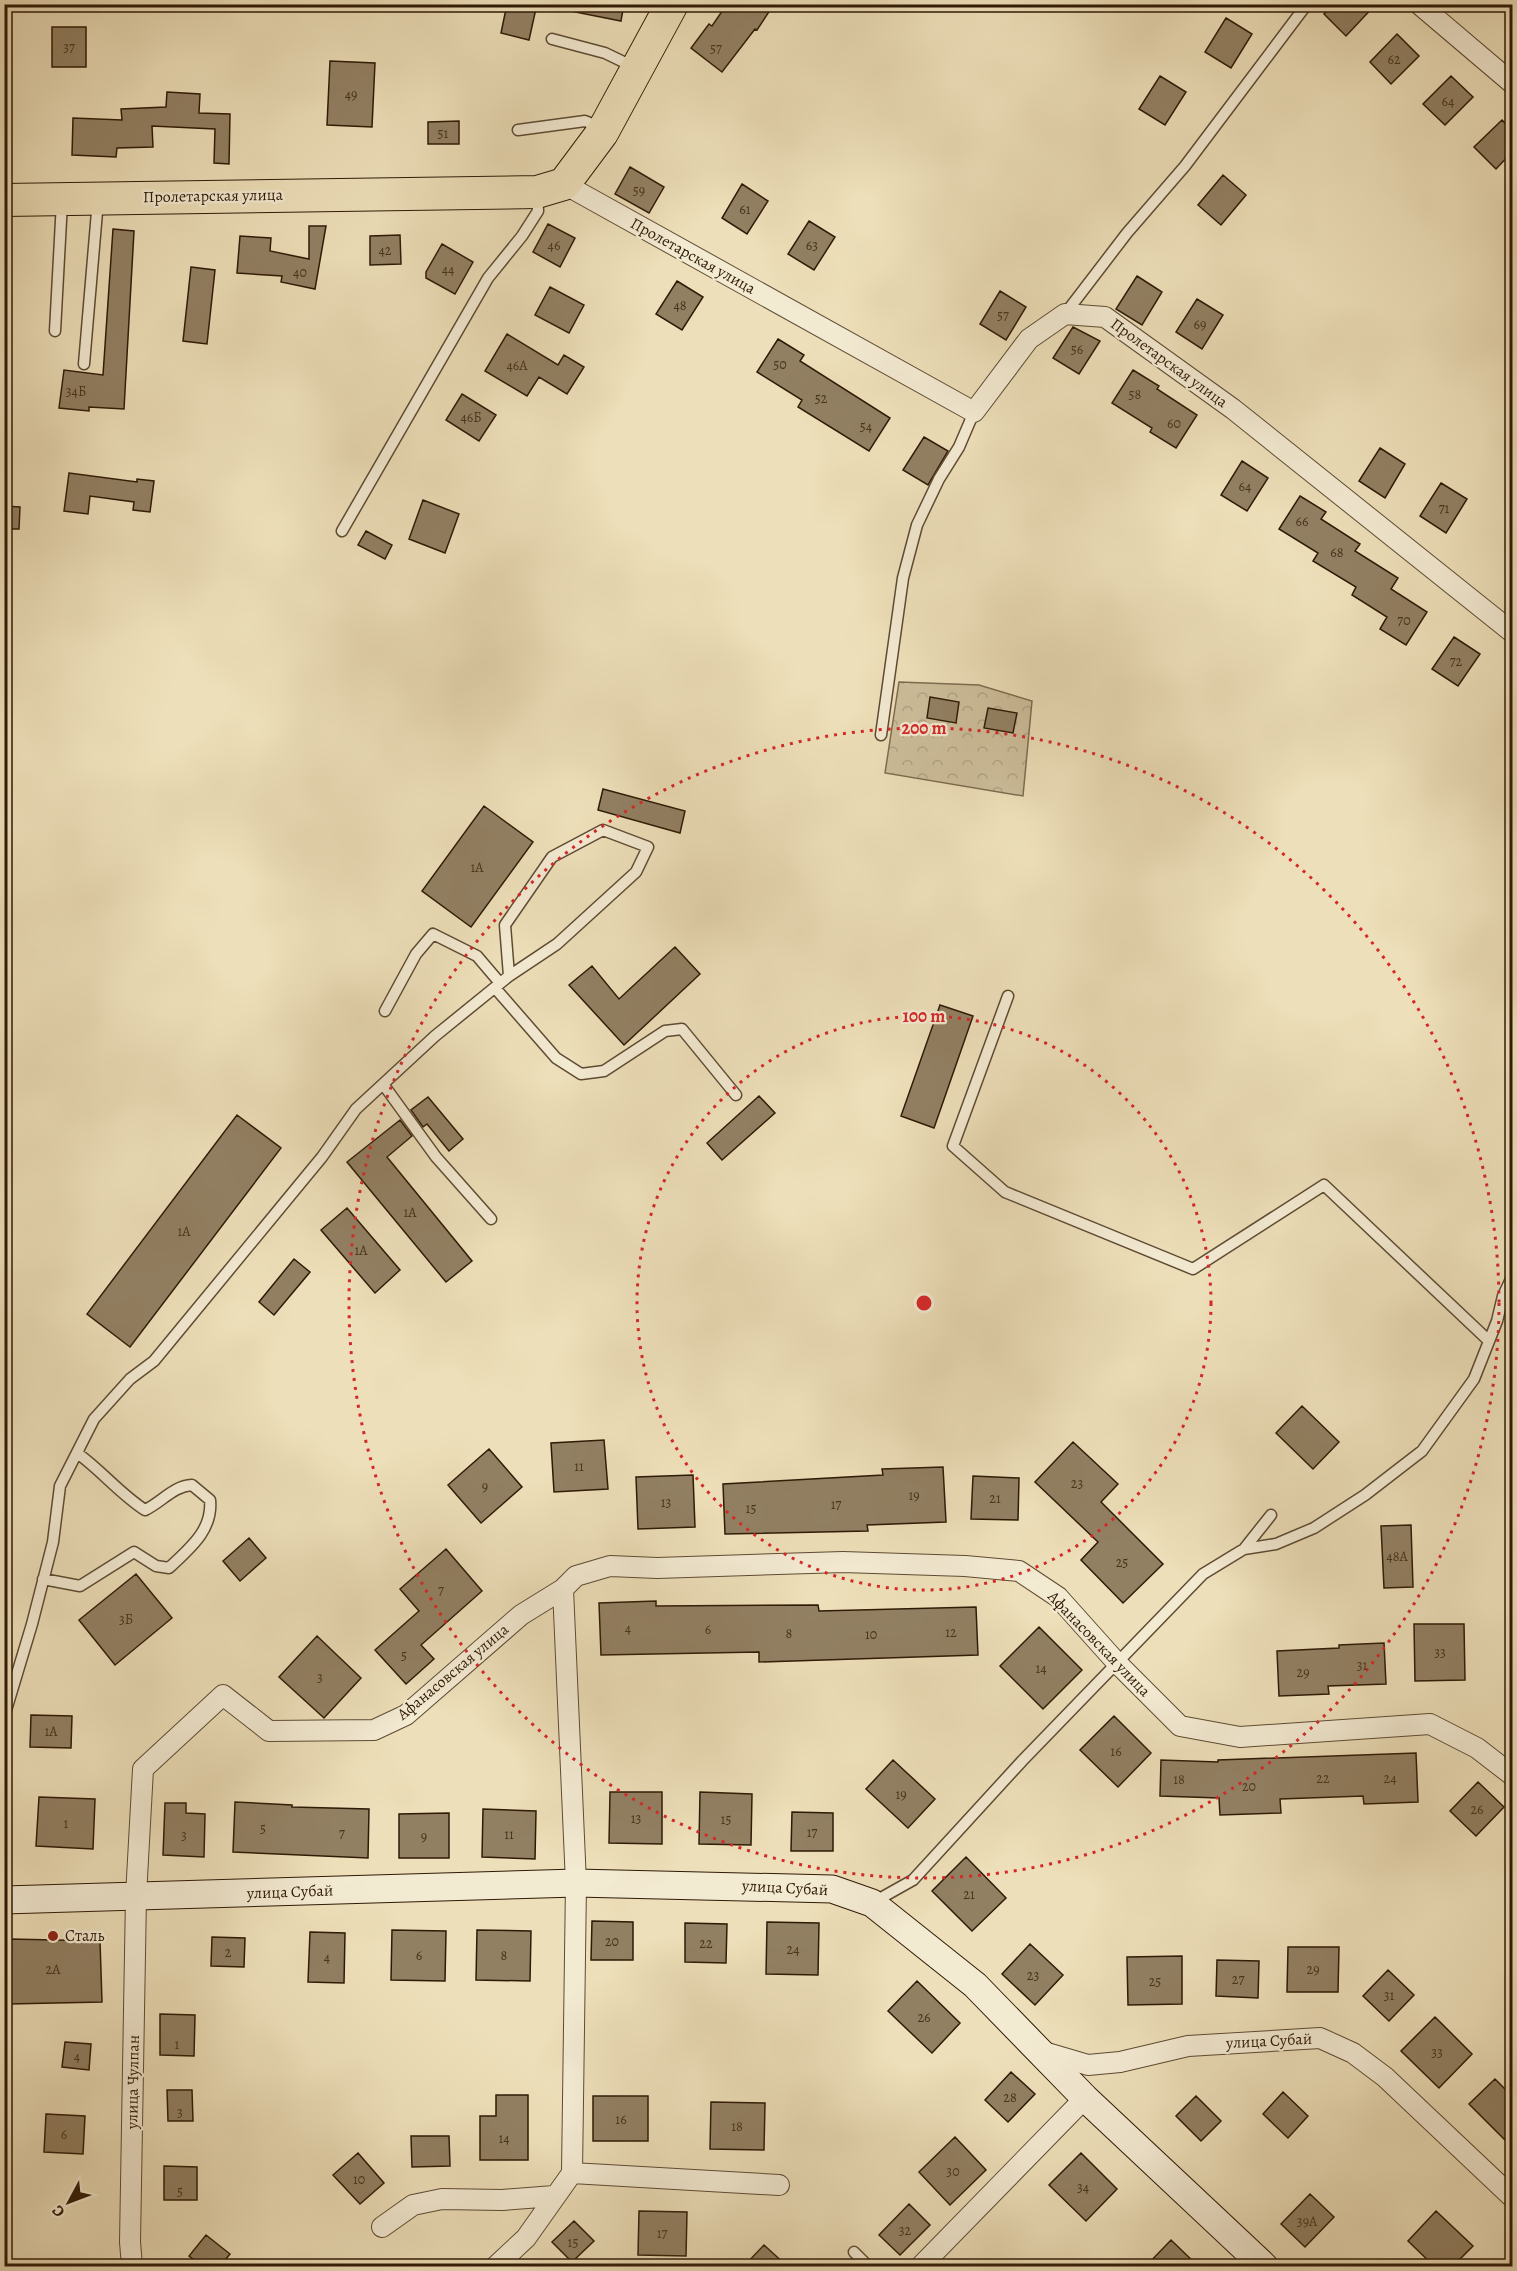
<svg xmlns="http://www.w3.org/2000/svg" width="1517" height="2271" viewBox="0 0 1517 2271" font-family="Alegreya,serif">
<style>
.park{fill:url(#park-crowns);stroke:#7e6c50;stroke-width:1.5}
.building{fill:#928063;stroke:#2f1a06;stroke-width:1.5}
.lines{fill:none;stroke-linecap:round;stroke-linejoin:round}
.lane-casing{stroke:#5e4b33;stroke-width:13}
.street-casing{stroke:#5e4b33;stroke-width:22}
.secondary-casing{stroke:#2f1a06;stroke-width:29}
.primary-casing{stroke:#2f1a06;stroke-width:34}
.lane{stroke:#f3ead2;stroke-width:10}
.street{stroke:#f3ead2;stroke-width:20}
.secondary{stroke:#f3ead2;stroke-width:27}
.primary{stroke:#eddfb9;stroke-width:32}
.ring{fill:none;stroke:#d62828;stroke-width:3;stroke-dasharray:3 6}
.poi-dot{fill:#8f2418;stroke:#f3ead2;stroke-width:2}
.labels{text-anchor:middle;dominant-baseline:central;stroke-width:4.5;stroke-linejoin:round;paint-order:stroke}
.number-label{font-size:14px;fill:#48341d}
.street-label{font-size:16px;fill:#2f1a06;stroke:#f3ead2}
.poi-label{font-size:16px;fill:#2f1a06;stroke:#f3ead2;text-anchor:start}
.centre{fill:#d62828;stroke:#f3ead2;stroke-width:3}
.ring-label{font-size:18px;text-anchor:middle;font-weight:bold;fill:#d62828;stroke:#f3ead2;stroke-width:4.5;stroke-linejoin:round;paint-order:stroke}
</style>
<defs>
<pattern id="park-crowns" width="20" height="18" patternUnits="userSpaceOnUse" patternTransform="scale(1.5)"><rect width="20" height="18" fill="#cdbe9b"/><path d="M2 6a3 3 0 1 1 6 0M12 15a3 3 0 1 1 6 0" fill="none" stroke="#b0a384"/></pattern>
</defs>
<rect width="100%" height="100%" fill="#eddfb9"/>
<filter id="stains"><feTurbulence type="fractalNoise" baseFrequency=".00333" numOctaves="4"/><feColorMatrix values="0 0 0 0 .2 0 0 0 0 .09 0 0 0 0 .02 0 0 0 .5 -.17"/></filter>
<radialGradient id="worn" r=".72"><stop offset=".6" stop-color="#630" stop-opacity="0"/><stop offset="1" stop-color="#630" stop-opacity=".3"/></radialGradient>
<path class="park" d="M899 682 979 685 1032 701 1023 796 885 773Z"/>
<path class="building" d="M507 4H537L529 40 501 33Z
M576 4H624L621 21 575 12Z
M727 4H774L757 30 755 29 722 72 691 48 709 24 712 26Z
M1333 4H1376L1346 36 1324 14Z
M1226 18 1252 34 1231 68 1205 52Z
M52 27H86V67H52Z
M1397 34 1419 56 1391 84 1370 62Z
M330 61 375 63 372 127 327 125Z
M1160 76 1186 92 1165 125 1139 109Z
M1451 76 1473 97 1445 125 1423 104Z
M167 92 200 94 199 113 230 114 229 164 214 163 215 129 152 126 153 147 117 148 116 157 72 155 73 118 122 120 121 109 166 107Z
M1502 120 1512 130V152L1496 169 1474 147Z
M459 121V144H428V122Z
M630 167 664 187 649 213 615 194Z
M1223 175 1246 195 1221 225 1198 205Z
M742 184 768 201 747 234 722 218Z
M809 221 835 237 814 270 788 254Z
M548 224 575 238 560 267 533 252Z
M309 226H326L315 289 281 282 282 276 237 273 240 236 271 238 270 251 309 259Z
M113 229 134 231 124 409 89 407V411L59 408 64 370 103 375Z
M400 235 401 264 370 265V236Z
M442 244 473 262 455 294 426 278V272Z
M191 267 215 270 207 344 183 341Z
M1137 276 1162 292 1142 325 1116 309Z
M677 281 703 297 682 330 656 314Z
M550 287 584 305 569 333 535 315Z
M1000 291 1026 307 1006 340 980 324Z
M1197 299 1223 315 1202 349 1176 332Z
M1073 327 1100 341 1079 374 1053 358Z
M507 334 558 365 564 355 584 367 567 394 539 377 527 396 485 371Z
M778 339 804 355 800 361 890 418 869 451 798 407 802 400 757 372Z
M1133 370 1159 386 1157 389 1197 415 1176 448 1150 432 1152 428 1112 403Z
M462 394 496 415 479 441 446 420Z
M924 437 948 451 928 485 903 470Z
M1380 448 1405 464 1385 498 1359 481Z
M1242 461 1268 478 1247 511 1221 495Z
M69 473 137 482V479L154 481 150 512 133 510 134 502 90 496 88 514 64 511Z
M1441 483 1467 499 1446 533 1420 516Z
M1300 496 1326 512 1321 519 1360 544 1355 551 1398 578 1391 589 1427 612 1406 645 1380 629 1387 617 1352 595 1356 587 1313 561 1318 553 1279 529Z
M423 500 459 514 445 553 409 539Z
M4 506 20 507 19 529H4Z
M366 531 392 545 385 559 358 545Z
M1454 637 1480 654 1458 686 1432 669Z
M930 697 959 702 956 723 927 718Z
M988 708 1017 713 1013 733 984 728Z
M603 789 685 811 680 833 598 810Z
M484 806 533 842 471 927 422 891Z
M675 947 700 974 624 1045 569 985 592 966 619 999Z
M940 1005 973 1016 934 1128 901 1116Z
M759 1096 775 1113 722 1160 707 1143Z
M428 1097 463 1139 449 1151 427 1124 423 1127 411 1110Z
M237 1115 281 1148 130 1347 87 1314Z
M400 1120 412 1136 387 1157 472 1261 446 1282 347 1162Z
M347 1208 400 1270 375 1293 321 1230Z
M294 1259 310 1272 274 1315 259 1302Z
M1302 1406 1339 1442 1313 1469 1276 1433Z
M604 1440 608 1489 554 1492 551 1443Z
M1073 1442 1118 1484 1101 1502 1163 1564 1123 1603 1081 1560 1098 1542 1035 1482Z
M489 1449 522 1487 481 1523 448 1485Z
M943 1467 946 1522 867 1525 868 1531 725 1534 723 1484 883 1475 882 1469Z
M693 1475 695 1527 638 1529 636 1477Z
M973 1476 1019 1478 1018 1520 971 1519Z
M1411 1525 1413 1587 1384 1588 1381 1526Z
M249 1538 266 1558 240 1581 223 1561Z
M446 1549 482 1591 421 1645 434 1659 406 1684 375 1650 419 1611 400 1589Z
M136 1574 172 1618 115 1665 79 1620Z
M656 1601V1606L818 1605 819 1611 976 1607 978 1655 759 1662V1652L601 1655 599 1603Z
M1414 1624H1464L1465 1680 1415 1681Z
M1039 1627 1082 1670 1043 1709 1000 1666Z
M317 1636 361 1678 324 1718 279 1677Z
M1384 1643 1386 1684 1328 1686 1329 1694 1279 1696 1277 1651 1339 1648V1645Z
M31 1715 72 1716 71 1748 30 1747Z
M1114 1716 1151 1753 1118 1787 1080 1750Z
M1416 1753 1418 1802 1364 1804 1363 1796 1280 1799 1281 1813 1220 1815 1219 1798 1160 1796 1161 1760 1218 1762V1760Z
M893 1760 935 1799 908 1828 866 1789Z
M1478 1782 1504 1807 1476 1836 1450 1811Z
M610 1792H662V1844L609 1843Z
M700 1792 752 1794 751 1845 699 1844Z
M39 1797 95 1799 93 1849 36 1846Z
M235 1802 292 1805V1807L369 1809 368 1858 233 1852Z
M165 1803H186V1813L205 1814 204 1857 163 1855Z
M483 1809 536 1811 535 1859 482 1857Z
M792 1812 833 1813V1851H791Z
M449 1813V1858H399V1814Z
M966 1857 1006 1898 972 1931 932 1891Z
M592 1921 633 1922V1960H591Z
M767 1922 819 1923 818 1975 766 1974Z
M685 1923 727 1924 726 1963 685 1962Z
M392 1930 446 1931 445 1981 391 1980Z
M477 1930 531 1931 530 1981 476 1980Z
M310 1932 345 1933 344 1983 308 1982Z
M212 1937 245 1938 244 1967 211 1966Z
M9 1939 100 1941 102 2002 8 2004 4 1986V1953Z
M1030 1944 1063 1975 1035 2005 1002 1974Z
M1288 1947H1339L1338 1992H1287Z
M1182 1956V2004L1128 2005 1127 1957Z
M1217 1960 1259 1961 1258 1998 1216 1996Z
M1388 1970 1414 1995 1389 2021 1363 1996Z
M917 1981 960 2023 932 2053 888 2011Z
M160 2014 195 2015 194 2056 160 2055Z
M1435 2017 1472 2054 1439 2088 1401 2051Z
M65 2042 91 2044 89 2070 62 2067Z
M1011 2072 1035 2094 1008 2122 985 2100Z
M1495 2079 1512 2096V2147L1469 2104Z
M167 2090H192L193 2121H168Z
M1283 2092 1308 2116 1288 2138 1263 2114Z
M496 2095H528V2160H480V2116H496Z
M593 2096H648V2141H593Z
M1196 2096 1221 2121 1201 2141 1176 2116Z
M711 2102 765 2103 764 2150 710 2149Z
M46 2114 85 2116 83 2154 44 2152Z
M411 2136H449L450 2166 412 2167Z
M955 2137 986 2170 950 2205 919 2172Z
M358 2153 384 2183 360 2204 333 2175Z
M1081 2153 1117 2189 1086 2221 1049 2185Z
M164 2166 197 2167V2200H164Z
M1310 2194 1334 2217 1305 2247 1281 2224Z
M909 2204 930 2225 900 2255 879 2235Z
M639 2211 687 2212 686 2256 638 2255Z
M1436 2211 1473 2246 1453 2266H1434L1408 2241Z
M574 2221 594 2241 572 2262 552 2242Z
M206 2235 230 2254 220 2266H202L189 2256Z
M1171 2240 1198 2266H1146Z
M764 2245 787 2266H744Z"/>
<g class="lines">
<g class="lane-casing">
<path id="lane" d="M552 39 605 53 634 67
M518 130 585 121 602 128
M1065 314 1127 233 1185 166 1307 4
M55 331 62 202
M84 364 98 200
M342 531 488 278 522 236 538 211 537 195
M881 735 903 578 917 525 939 479 959 447 974 412
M495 988 556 1058 581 1074 604 1071 665 1031 682 1029 736 1095
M1008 996 953 1146 1005 1192 1193 1269 1324 1185 1489 1341
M385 1011 416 954 433 934 477 956 500 983
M383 1084 436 1157 491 1219
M1244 1549 1276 1544 1314 1528 1365 1495 1422 1451 1474 1379 1497 1321 1503 1296 1512 1277
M43 1579 80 1586 134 1552 156 1566 169 1568C190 1548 213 1530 210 1500L192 1485C173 1486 162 1502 145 1510 120 1494 101 1470 77 1453
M4 1717 32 1624 53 1542 60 1486 94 1419 130 1379 154 1361 322 1157 356 1109 435 1036 509 976 557 944 636 872 648 847 603 830 552 857 505 925 509 976
M872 1903 913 1880 1022 1761 1203 1574 1244 1549 1271 1515
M854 2252 868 2266"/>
</g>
<g class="street-casing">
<path id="street" d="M1419 4 1512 83
M564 184 974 412 1029 339 1065 314 1105 317 1233 409 1512 632
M563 1589 576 1576 610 1566 657 1568 843 1562 965 1566 1019 1571 1058 1597 1118 1664 1180 1726 1240 1737 1430 1724 1477 1748 1512 1775
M1044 2052 1088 2065 1120 2062 1188 2046 1320 2038 1353 2053 1385 2077 1512 2197
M572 2173 779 2185
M382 2227 413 2205 442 2199 502 2200 554 2196
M132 2266 130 2242 136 1896 143 1769 223 1695 269 1731 374 1730 406 1715 521 1615 563 1589 576 1883 572 2173 526 2238 496 2266
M921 2266 1085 2098"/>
</g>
<g class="secondary-casing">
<path id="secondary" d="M4 1900 576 1883 832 1889 872 1903 975 1985 1085 2098 1264 2266"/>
</g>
<g class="primary-casing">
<path id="primary" d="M4 200 537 192 564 184 602 133 672 4"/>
</g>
<use href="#lane" class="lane"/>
<use href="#street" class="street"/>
<use href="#secondary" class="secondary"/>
<use href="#primary" class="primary"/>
</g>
<g class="ring">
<circle cx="924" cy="1303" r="287"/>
<circle cx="924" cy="1303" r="575"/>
</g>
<circle class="poi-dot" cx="53" cy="1936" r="6"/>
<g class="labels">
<g class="number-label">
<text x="69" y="47">37</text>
<text x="716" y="48">57</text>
<text x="1394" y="59">62</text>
<text x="351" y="94">49</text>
<text x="1448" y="101">64</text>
<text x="443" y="133">51</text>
<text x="639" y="190">59</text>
<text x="745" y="209">61</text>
<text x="554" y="245">46</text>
<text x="812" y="245">63</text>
<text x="385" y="250">42</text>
<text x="448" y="269">44</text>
<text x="300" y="272">40</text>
<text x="680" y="305">48</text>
<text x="1003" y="315">57</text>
<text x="1200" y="324">69</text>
<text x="1077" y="349">56</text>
<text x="780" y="364">50</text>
<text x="517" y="365">46А</text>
<text x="76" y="391">34Б</text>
<text x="1135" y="394">58</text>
<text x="821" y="398">52</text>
<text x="471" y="417">46Б</text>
<text x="1174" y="423">60</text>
<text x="866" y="426">54</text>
<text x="1245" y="486">64</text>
<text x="1444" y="508">71</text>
<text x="1302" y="521">66</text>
<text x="1337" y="552">68</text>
<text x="1404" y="620">70</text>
<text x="1456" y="661">72</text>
<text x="477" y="867">1А</text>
<text x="410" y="1212">1А</text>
<text x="184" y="1231">1А</text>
<text x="361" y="1250">1А</text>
<text x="579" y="1466">11</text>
<text x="1077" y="1483">23</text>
<text x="485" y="1486">9</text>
<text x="914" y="1495">19</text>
<text x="995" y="1498">21</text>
<text x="666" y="1502">13</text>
<text x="836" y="1504">17</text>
<text x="751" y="1508">15</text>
<text x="1397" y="1556">48А</text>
<text x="1122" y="1562">25</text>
<text x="441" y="1590">7</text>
<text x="126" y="1619">3Б</text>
<text x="628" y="1628">4</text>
<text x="708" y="1629">6</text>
<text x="951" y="1632">12</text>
<text x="789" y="1633">8</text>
<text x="871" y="1634">10</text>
<text x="1440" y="1652">33</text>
<text x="404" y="1655">5</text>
<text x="1362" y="1665">31</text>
<text x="1041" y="1668">14</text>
<text x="1303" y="1672">29</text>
<text x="320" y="1677">3</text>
<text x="51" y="1731">1А</text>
<text x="1116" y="1751">16</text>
<text x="1323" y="1778">22</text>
<text x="1390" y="1778">24</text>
<text x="1179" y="1779">18</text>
<text x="1249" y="1786">20</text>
<text x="901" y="1794">19</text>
<text x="1477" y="1809">26</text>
<text x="636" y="1818">13</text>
<text x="726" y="1819">15</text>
<text x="66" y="1823">1</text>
<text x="263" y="1828">5</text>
<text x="812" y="1832">17</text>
<text x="342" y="1833">7</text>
<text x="509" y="1834">11</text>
<text x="184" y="1835">3</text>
<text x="424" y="1836">9</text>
<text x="969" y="1894">21</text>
<text x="612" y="1941">20</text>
<text x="706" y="1943">22</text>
<text x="793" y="1949">24</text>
<text x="228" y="1952">2</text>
<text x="419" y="1955">6</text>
<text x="504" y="1955">8</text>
<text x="327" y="1957">4</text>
<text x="53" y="1969">2А</text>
<text x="1313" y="1969">29</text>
<text x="1033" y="1975">23</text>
<text x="1238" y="1979">27</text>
<text x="1155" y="1981">25</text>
<text x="1389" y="1995">31</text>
<text x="924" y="2017">26</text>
<text x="177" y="2044">1</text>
<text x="1437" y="2052">33</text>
<text x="77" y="2056">4</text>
<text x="1010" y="2097">28</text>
<text x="180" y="2112">3</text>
<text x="621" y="2119">16</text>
<text x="737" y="2126">18</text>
<text x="64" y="2134">6</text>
<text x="504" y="2138">14</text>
<text x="953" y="2171">30</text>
<text x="359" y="2179">10</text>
<text x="1083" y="2187">34</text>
<text x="180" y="2191">5</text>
<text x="1307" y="2221">39А</text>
<text x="905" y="2230">32</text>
<text x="662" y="2233">17</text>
<text x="573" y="2242">15</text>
</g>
<g class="street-label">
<text transform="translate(213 196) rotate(-1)">Пролетарская улица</text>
<text transform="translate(693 256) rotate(29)">Пролетарская улица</text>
<text transform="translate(1169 363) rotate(36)">Пролетарская улица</text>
<text transform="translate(1099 1644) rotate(46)">Афанасовская улица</text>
<text transform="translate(453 1672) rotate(-40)">Афанасовская улица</text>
<text transform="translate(785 1888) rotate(3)">улица Субай</text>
<text transform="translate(290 1892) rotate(-2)">улица Субай</text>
<text transform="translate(1269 2041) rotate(-3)">улица Субай</text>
<text transform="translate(133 2082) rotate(-89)">улица Чулпан</text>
</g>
<g class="poi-label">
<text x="65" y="1936">Сталь</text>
</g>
</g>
<circle cx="924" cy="1303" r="9" class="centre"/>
<g class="ring-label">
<text x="924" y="734">200 m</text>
<text x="924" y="1022">100 m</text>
</g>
<rect width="1517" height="2271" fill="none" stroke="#eddfb9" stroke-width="24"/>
<rect x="6" y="6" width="1505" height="2259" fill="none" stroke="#2f1a06" stroke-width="3"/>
<rect x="12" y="12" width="1493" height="2247" fill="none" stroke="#2f1a06" stroke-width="1.5"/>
<g transform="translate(69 2202) rotate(229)" stroke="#f3ead2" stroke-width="4.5" paint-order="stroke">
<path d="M0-4.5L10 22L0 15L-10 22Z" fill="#2f1a06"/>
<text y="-9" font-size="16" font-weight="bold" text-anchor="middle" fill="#2f1a06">С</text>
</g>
<rect width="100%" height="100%" filter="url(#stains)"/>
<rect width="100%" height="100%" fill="url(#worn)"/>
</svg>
